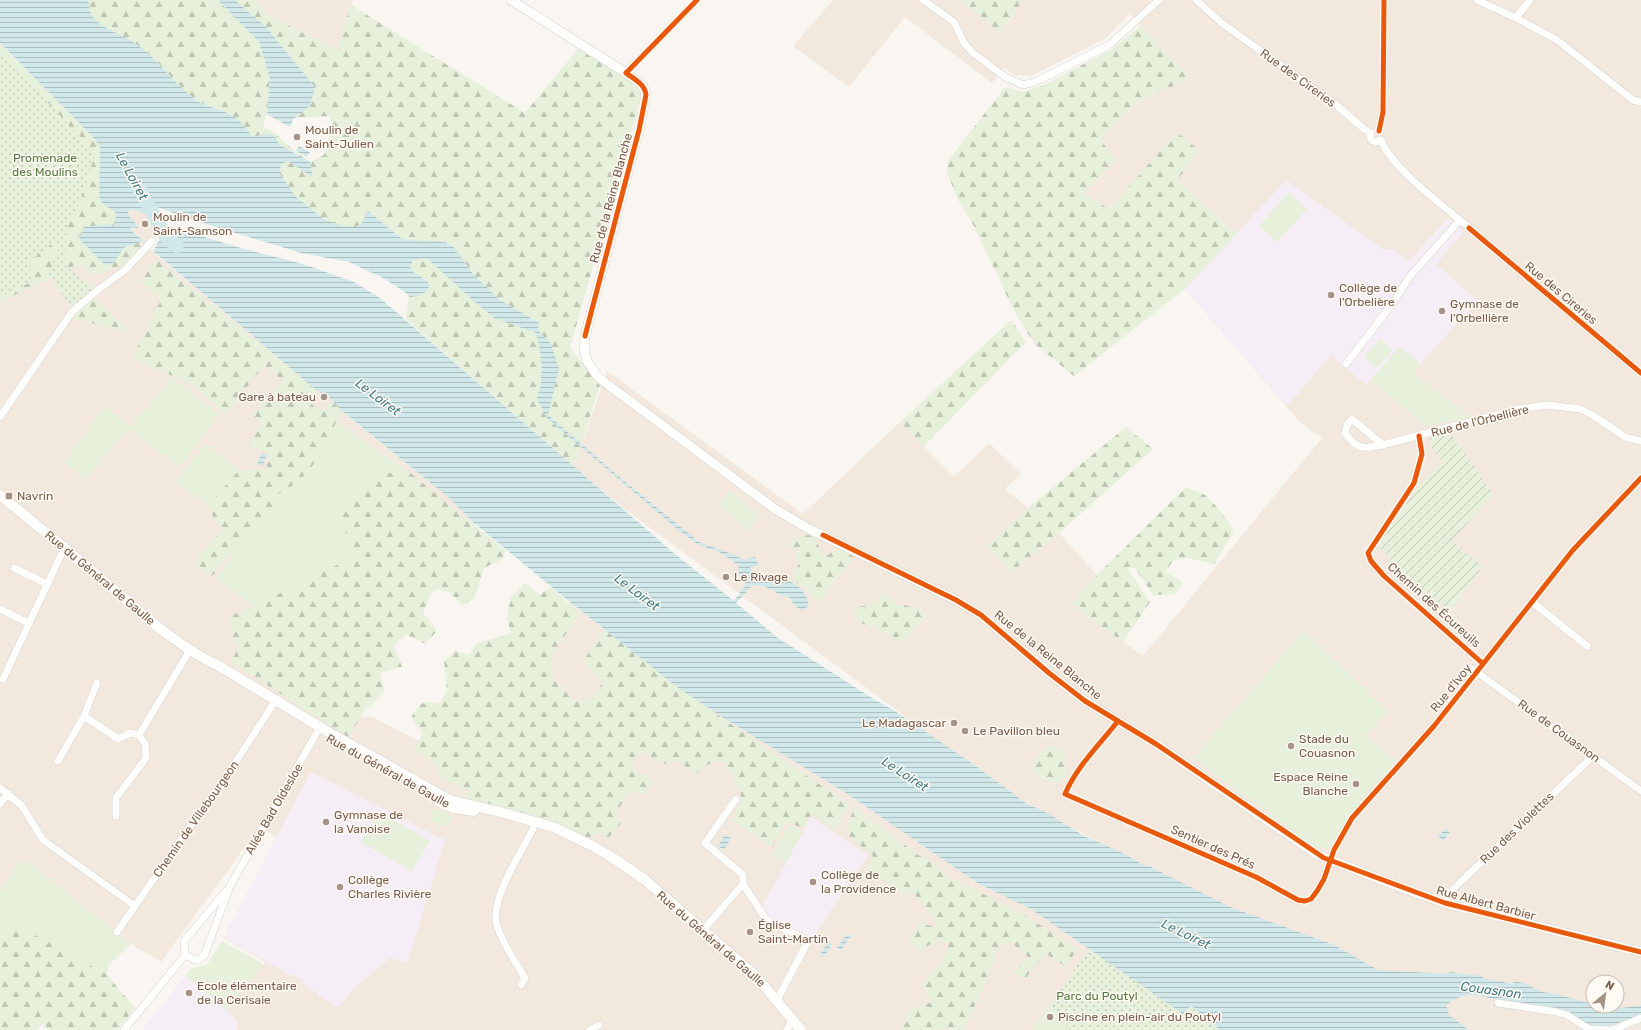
<svg xmlns="http://www.w3.org/2000/svg" width="1641" height="1030" viewBox="0 0 1641 1030" font-family="Rubik,sans-serif">
<style>
.residential{fill:#f2e8de;fill-rule:evenodd}
.education{fill:#f6eef6}
.grass{fill:#e7f0db}
.forest{fill:url(#forest-firs)}
.park{fill:url(#park-dots)}
.garden{fill:url(#garden-furrows)}
.water{fill:url(#water-rules)}
.lines{fill:none;stroke-linecap:round;stroke-linejoin:round}
.river{stroke:#d0e8ea;stroke-width:14}
.minor-casing{stroke:#d7d1cb;stroke-width:8}
.tertiary-casing{stroke:#d7d1cb;stroke-width:10}
.secondary-casing{stroke:#d9d2cb;stroke-width:11}
.minor{stroke:#fefefd;stroke-width:7}
.tertiary{stroke:#fefefd;stroke-width:9}
.secondary{stroke:#fefefd;stroke-width:10}
.cycleway-casing{stroke:#fffaf3;stroke-width:8}
.cycleway{stroke:#e8590c;stroke-width:5}
.poi-dot{fill:#a69286;stroke:#fffaf3;stroke-width:1.5}
.labels{text-anchor:middle;dominant-baseline:central;stroke-width:3;stroke-linejoin:round;paint-order:stroke}
.street-label{font-size:12px;fill:#7a5c4d;stroke:#fffaf3}
.poi-label{font-size:12px;fill:#7a5c4d;stroke:#fffaf3;text-anchor:start}
.park-label{font-size:12px;fill:#537a41;stroke:#fffaf3}
.water-label{font-size:13px;font-style:italic;fill:#437c86;stroke:#fffaf3}
</style>
<defs>
<pattern id="forest-firs" width="22" height="20" patternUnits="userSpaceOnUse"><rect width="22" height="20" fill="#e7f0db"/><path d="M5 1l3.5 6h-7zM16 11l3.5 6h-7z" fill="#c0c6b4"/></pattern>
<pattern id="park-dots" width="8" height="8" patternUnits="userSpaceOnUse"><rect width="8" height="8" fill="#e7f0db"/><path d="M2 2h.1M6 6h.1" fill="none" stroke="#c0c6b4" stroke-width="1.8" stroke-linecap="round"/></pattern>
<pattern id="garden-furrows" width="10" height="10" patternUnits="userSpaceOnUse"><rect width="10" height="10" fill="#e7f0db"/><path d="M-1 1l2-2M0 10L10 0M9 11l2-2" fill="none" stroke="#c0c6b4"/></pattern>
<pattern id="water-rules" width="6" height="5" patternUnits="userSpaceOnUse"><rect width="6" height="5" fill="#d0e8ea"/><path d="M0 2.5h6" fill="none" stroke="#aebfc0"/></pattern>
</defs>
<rect width="100%" height="100%" fill="#f9f5f0"/>
<path class="residential" d="M254 0H353L338 50 267 15Z
M833 0H961L1000 33 1023 0H1641V1030H1453L1137 864 1003 789 629 512 574 467 607 371 803 514 900 422 954 477 989 443 1021 474 1005 489 1028 508 986 547 1011 572 1059 533 1097 575 1071 604 1143 656 1322 438 1298 420 1185 289 1237 234 1176 180 1200 151 1177 132 1109 209 1082 193 1116 160 1099 139 1137 103 1190 77 1130 14 1106 38 1031 76 1014 75 1004 67 992 83 905 17 849 87 793 46ZM1593 982H1617V1006H1593Z
M131 209 145 213 154 218 159 227 146 246 316 390 330 398 342 411 357 424 449 498 474 523 339 719 372 717 425 744 469 774 571 603 637 656 677 687 722 717 846 793 979 884 1031 909 1089 948 1220 1030H235L239 1024 227 1010 265 962 224 938 276 837 260 826 161 962 131 944 0 891V302L136 236 130 230 134 226 133 222 127 214Z"/>
<path class="education" d="M1286 180 1383 249H1393L1409 261 1448 218 1464 231 1436 264 1478 301 1420 364 1400 346 1366 385 1331 355 1288 405 1283 402 1185 289Z
M311 772 445 840 407 964 390 958 353 989 340 1006 335 1007 304 984 303 979 290 975 227 939 225 934Z
M811 817 868 855 812 938 773 921 766 917 761 909Z
M185 976 227 1010 239 1024 235 1030H142Z"/>
<path class="grass" d="M1289 192 1307 209 1277 242 1259 226Z
M1380 339 1393 350 1376 368 1364 357Z
M1400 346 1420 364 1413 372 1436 392 1437 391 1470 417 1426 426 1370 380Z
M171 377 219 414 180 468 128 429 86 480 65 462 104 406 130 426 160 393Z
M336 422 408 471 379 474 354 537 349 559 254 606 216 578 232 557 229 553 248 531 266 524 276 495 298 482 314 464Z
M203 446H209L239 470 209 505 175 483Z
M730 491 759 516 748 530 719 505Z
M1304 630 1388 712 1366 735 1396 761 1348 815 1331 847 1317 848 1193 758Z
M437 807 452 816 450 823 445 826H438L432 820V812Z
M379 812 430 841 412 871 361 842Z
M789 824 802 831 786 863 772 856Z
M29 862 131 944 109 965 106 974 12 922 0 942V891L18 863Z
M222 941 263 964 227 1010 185 976 192 968 207 965Z
M1050 1005 1069 1030H1031Z"/>
<path class="forest" d="M86 0H218L259 42 270 78 267 114 263 126 276 134 293 150 311 162 324 155 333 128 330 116 294 118 310 106 291 57 267 28 235 0H254L267 15 337 50 351 5 525 113 578 49 643 89 570 348 600 385 574 467 406 319 409 295 416 297 427 280 413 273 410 268 413 260 428 259 468 296 494 318 539 323 500 300 474 275 452 245 439 241 409 240 401 238 368 211 362 223 356 227 344 226 325 220 295 196 280 174 281 164 288 161 311 176V163L279 144 270 133 253 137C247 130 240 120 232 115 221 108 206 107 195 99 173 83 158 59 135 43 119 32 88 27 89 3Z
M961 0H1023L1000 33Z
M1141 25 1190 78 1137 103 1100 139 1116 160 1083 193 1109 209 1177 132 1200 151 1177 180 1237 234 1185 289 1074 376 1035 344 1017 317 972 222 960 204 947 173 948 161 1005 87 1022 92 1042 86 1112 49Z
M0 44 93 137 100 147 99 196 101 202 116 213 112 264 125 247 144 241C130 266 119 266 94 275L78 264 0 302Z
M157 260 316 390 311 404 321 411 333 401 342 411 314 464 298 482 277 495 279 504 266 524 248 531 212 576 193 564 222 530 207 507 239 470 266 469 270 453 249 446 260 423 253 415 283 381 264 365 226 414 191 384 132 358 161 300 140 281Z
M93 297 131 333 71 318Z
M1011 320 1026 342 924 446 900 422Z
M1126 427 1153 449 1059 533 1011 572 986 547 1028 508Z
M408 471 506 551 502 559 484 568 474 599 462 605 449 592 437 589 431 593 423 612 437 631 425 644 406 634 394 646 402 667 380 673 385 692 365 710 348 737 231 662 239 646 230 632 231 616 254 606 349 559 354 538 343 531 342 516 379 474Z
M1186 487 1205 495 1220 510 1234 531 1214 564 1188 558 1173 561 1165 572 1183 582 1176 594 1153 595 1135 568 1127 567 1150 602 1123 642 1071 604 1097 575Z
M807 535 815 537 822 554 828 555 837 549 850 552 852 554V560L833 582 828 593 821 600H814L810 592 793 579 799 562 796 551 790 548V543L798 538Z
M525 583 540 595 550 587 580 613 551 656 554 679 573 700 592 699 603 682 583 662 604 629C682 693 765 748 849 804L836 830 811 814 803 828 786 822 772 847 732 820 742 799 733 776 725 763 717 761 707 765 696 774 678 761 663 764 642 751 631 766 653 783 642 794 631 791 615 813 621 824 608 838 597 832 590 839C552 818 507 811 465 800L467 790 437 776 440 768 414 749 423 733 411 718C420 702 422 701 440 703L447 690 444 661 455 651 469 655 477 643 511 634 507 618 511 597Z
M887 593 895 604C904 604 921 608 927 615L904 642 893 639 873 625 869 627 856 620 854 613 860 606C875 608 874 598 887 593Z
M1052 746 1061 748 1067 753 1063 761 1068 773 1060 782 1055 784C1041 778 1023 774 1037 757 1042 751 1045 748 1052 746Z
M854 807 918 855 926 858 950 878 965 884 1029 918 1078 949 1065 966 1046 954 1025 979 1014 972 1028 957 1009 941 998 948 989 974 964 1030H949L945 1027 941 1030H900L911 1009 932 1002 922 985 943 960 949 944 937 940 920 951 909 941 919 923 939 928 921 901 912 892 905 895 866 869 873 856 850 837 848 826Z
M12 922 106 974 135 1008 118 1030H49L42 1024 37 1030H0V942Z"/>
<path class="park" d="M0 51 95 153 80 203 67 224 65 265 94 288 71 308 49 274 59 248 54 242 29 262 31 282 0 297Z
M1089 948 1183 1014 1191 1005 1210 1023 1222 1030H1069L1050 1005Z"/>
<path class="garden" d="M1451 434 1493 494 1451 541 1483 566 1455 605 1446 608 1397 568 1378 544 1420 484 1443 463 1431 446 1433 445 1429 439Z"/>
<path class="water" d="M0 0H86L89 3C88 26 119 32 135 43 158 59 173 83 195 99 206 107 220 109 232 115 240 120 247 130 253 137L270 133 275 136 279 144 311 163 312 177 288 161 281 164 280 174 295 196 325 220 344 226 356 227 362 223 368 211 401 238 409 240 439 241 452 245 474 275 500 300 539 323 538 330 551 344 559 369 548 415 616 474 699 542 734 555 744 560 755 557 759 566 750 567 752 572 771 581C783 573 801 586 806 596 808 599 808 603 809 606L801 610 795 606 789 597C777 596 773 588 762 586 759 585 755 586 752 586L736 603 778 638 875 700 892 709 973 764 1026 803 1049 814 1084 836 1123 853 1145 866 1147 865 1230 907 1334 945 1378 970 1446 974 1450 972 1482 976 1483 978 1513 984 1515 981 1530 985V986L1542 992 1556 994 1593 1004V1006L1623 1008 1641 1005V1015L1607 1027 1588 1026 1573 1016 1496 1001V999C1473 995 1465 991 1446 1005L1449 1015 1469 1030H1221L1210 1023 1191 1005 1183 1014 1031 909 979 884 846 793 722 717 677 687 560 594 474 523 449 498 342 411 330 398 316 390 153 251 168 226 237 247 303 264 354 282 380 298 676 555 734 601 746 584 739 575 738 565 721 553 697 544 676 528 546 417 537 398C545 376 542 356 536 333L494 318 468 296 428 259 413 260 410 267C416 279 424 274 430 286L424 293 415 297 409 295 385 279 349 262 301 253 187 218 149 204 145 213 131 209 127 214 138 226 137 228 132 227 130 230 144 241 125 247 112 264 105 265 79 239 84 227 108 224 114 227 116 213 101 202 99 196 100 147 93 137 0 43Z
M218 0H235L267 28 315 87 310 106 294 118 290 127 267 114 270 78 259 42Z
M299 146 310 152 307 157 296 151Z
M262 452 267 455 262 466 257 464Z
M1445 829 1450 833 1443 841 1438 836Z
M725 835 731 838 724 850 718 846Z
M847 934 851 936 841 950 837 948Z
M828 942 832 944 824 957 820 955Z"/>
<g class="lines">
<path class="river" d="M139 189 166 237 177 246"/>
<g class="minor-casing">
<path id="minor" d="M923 0 954 22 964 43 973 53 1005 77 1023 85 1035 82 1109 45 1159 0
M1196 0 1223 24 1335 104 1364 129 1371 133
M1477 0 1516 18 1557 40 1633 100 1641 102
M1516 18 1530 0
M626 73 697 0
M1379 131 1383 112 1384 0
M1371 133C1369 137 1371 141 1376 142L1381 140
M1381 140C1391 168 1447 209 1471 229 1528 278 1584 326 1641 373
M1346 364 1393 303 1410 276 1460 220
M0 417 72 312 99 289 125 270 152 241
M1383 445 1352 419 1347 425 1345 433C1357 451 1367 449 1386 444L1519 409 1547 405 1581 409 1594 416 1625 437 1641 441
M14 568 47 584
M1532 602 1587 646
M0 609 28 623
M1471 668 1641 791
M3 679 61 555
M84 716 118 739 130 733 139 735 145 744 146 758 116 798V816
M1118 721C1100 744 1077 766 1065 794L1256 877 1298 900 1305 901 1311 899 1317 891 1324 879 1334 850 1352 818 1434 726 1573 550 1641 478
M139 735 190 650
M58 761 84 716 97 683
M0 788 22 806 43 840 135 906
M736 799 705 843 743 875V884L766 919 771 923 804 938 806 945 777 1000
M0 804 8 793
M1445 903 1452 890 1593 756
M703 930 743 884
M117 932 198 815 226 777 276 700
M185 955 196 960 204 956 230 886 320 727
M185 955 184 941 226 891
M521 985 525 978C515 962 503 944 497 926 489 900 521 853 533 829L534 822
M1498 1003 1557 1012 1567 1015 1589 1029 1613 1030 1641 1018
M124 1030 185 955
M590 1030 599 1025
M787 1030 792 1020"/>
</g>
<g class="tertiary-casing">
<path id="tertiary" d="M511 0 626 73C634 79 645 84 646 95L639 130 585 336C582 357 587 362 599 378L775 509 807 528 956 600 981 615 1049 673 1085 701 1156 744 1316 854 1402 888 1445 903 1641 952"/>
</g>
<g class="secondary-casing">
<path id="secondary" d="M0 495C34 523 69 551 103 580 139 611 176 646 219 666L330 733 450 800 504 813 553 827 593 846 613 858 644 879 756 976 801 1030
M439 802 454 808 474 811"/>
</g>
<use href="#minor" class="minor"/>
<use href="#tertiary" class="tertiary"/>
<use href="#secondary" class="secondary"/>
<g class="cycleway-casing">
<path id="cycleway" d="M1379 131 1383 112 1384 0
M1469 228 1641 373
M585 336 639 130 646 95C645 84 634 79 626 73L697 0
M1419 436 1422 454 1414 483 1368 553 1371 561 1384 576 1481 662
M823 535 956 600 981 615 1049 673 1085 701 1156 744 1324 858 1445 903 1641 952
M1118 721C1100 744 1077 766 1065 794L1256 877 1298 900 1305 901 1311 899 1317 891 1324 879 1334 850 1352 818 1434 726 1573 550 1641 478"/>
</g>
<use href="#cycleway" class="cycleway"/>
</g>
<g class="poi-dot">
<circle cx="297" cy="137" r="4"/>
<circle cx="145" cy="224" r="4"/>
<circle cx="1331" cy="295" r="4"/>
<circle cx="1442" cy="311" r="4"/>
<circle cx="324" cy="397" r="4"/>
<rect x="5" y="492" width="8" height="8" rx="2"/>
<circle cx="726" cy="577" r="4"/>
<circle cx="954" cy="723" r="4"/>
<circle cx="965" cy="731" r="4"/>
<circle cx="1291" cy="746" r="4"/>
<circle cx="1356" cy="784" r="4"/>
<circle cx="326" cy="822" r="4"/>
<circle cx="813" cy="882" r="4"/>
<circle cx="340" cy="887" r="4"/>
<circle cx="750" cy="932" r="4"/>
<circle cx="189" cy="993" r="4"/>
<circle cx="1050" cy="1017" r="4"/>
</g>
<g class="labels">
<g class="street-label">
<text transform="translate(1298 78) rotate(36)">Rue des Cireries</text>
<text transform="translate(611 198) rotate(-75)">Rue de la Reine Blanche</text>
<text transform="translate(1561 293) rotate(40)">Rue des Cireries</text>
<text transform="translate(1480 421) rotate(-14)">Rue de l'Orbellière</text>
<text transform="translate(100 578) rotate(40)">Rue du Général de Gaulle</text>
<text transform="translate(1434 605) rotate(42)">Chemin des Écureuils</text>
<text transform="translate(1048 655) rotate(39)">Rue de la Reine Blanche</text>
<text transform="translate(1451 688) rotate(-51)">Rue d'Ivoy</text>
<text transform="translate(1559 731) rotate(36)">Rue de Couasnon</text>
<text transform="translate(388 771) rotate(29)">Rue du Général de Gaulle</text>
<text transform="translate(274 809) rotate(-60)">Allée Bad Oldesloe</text>
<text transform="translate(196 819) rotate(-55)">Chemin de Villebourgeon</text>
<text transform="translate(1517 828) rotate(-44)">Rue des Violettes</text>
<text transform="translate(1213 847) rotate(24)">Sentier des Prés</text>
<text transform="translate(1486 903) rotate(15)">Rue Albert Barbier</text>
<text transform="translate(711 939) rotate(41)">Rue du Général de Gaulle</text>
</g>
<g class="poi-label">
<text x="305" y="130">Moulin de<tspan x="305" dy="14">Saint-Julien</tspan></text>
<text x="153" y="217">Moulin de<tspan x="153" dy="14">Saint-Samson</tspan></text>
<text x="1339" y="288">Collège de<tspan x="1339" dy="14">l'Orbelière</tspan></text>
<text x="1450" y="304">Gymnase de<tspan x="1450" dy="14">l'Orbellière</tspan></text>
<text x="316" y="397" text-anchor="end">Gare à bateau</text>
<text x="17" y="496">Navrin</text>
<text x="734" y="577">Le Rivage</text>
<text x="946" y="723" text-anchor="end">Le Madagascar</text>
<text x="973" y="731">Le Pavillon bleu</text>
<text x="1299" y="739">Stade du<tspan x="1299" dy="14">Couasnon</tspan></text>
<text x="1348" y="777" text-anchor="end">Espace Reine<tspan x="1348" dy="14">Blanche</tspan></text>
<text x="334" y="815">Gymnase de<tspan x="334" dy="14">la Vanoise</tspan></text>
<text x="821" y="875">Collège de<tspan x="821" dy="14">la Providence</tspan></text>
<text x="348" y="880">Collège<tspan x="348" dy="14">Charles Rivière</tspan></text>
<text x="758" y="925">Église<tspan x="758" dy="14">Saint-Martin</tspan></text>
<text x="197" y="986">Ecole élémentaire<tspan x="197" dy="14">de la Cerisaie</tspan></text>
<text x="1058" y="1017">Piscine en plein-air du Poutyl</text>
</g>
<g class="park-label">
<text x="45" y="158">Promenade<tspan x="45" dy="14">des Moulins</tspan></text>
<text x="1097" y="996">Parc du Poutyl</text>
</g>
<g class="water-label">
<text transform="translate(132 176) rotate(61)">Le Loiret</text>
<text transform="translate(378 397) rotate(37)">Le Loiret</text>
<text transform="translate(637 592) rotate(37)">Le Loiret</text>
<text transform="translate(905 774) rotate(33)">Le Loiret</text>
<text transform="translate(1186 934) rotate(26)">Le Loiret</text>
<text transform="translate(1491 990) rotate(8)">Couasnon</text>
</g>
</g>
<g transform="translate(1605 994) rotate(29)"><circle r="19" fill="#fffaf3" stroke="#cabbb1"/>
<path d="M0-3L7 15L0 10L-7 15Z" fill="#a69286"/>
<text y="-6" font-size="11" font-weight="bold" text-anchor="middle" fill="#7a5c4d">N</text>
</g>
</svg>
